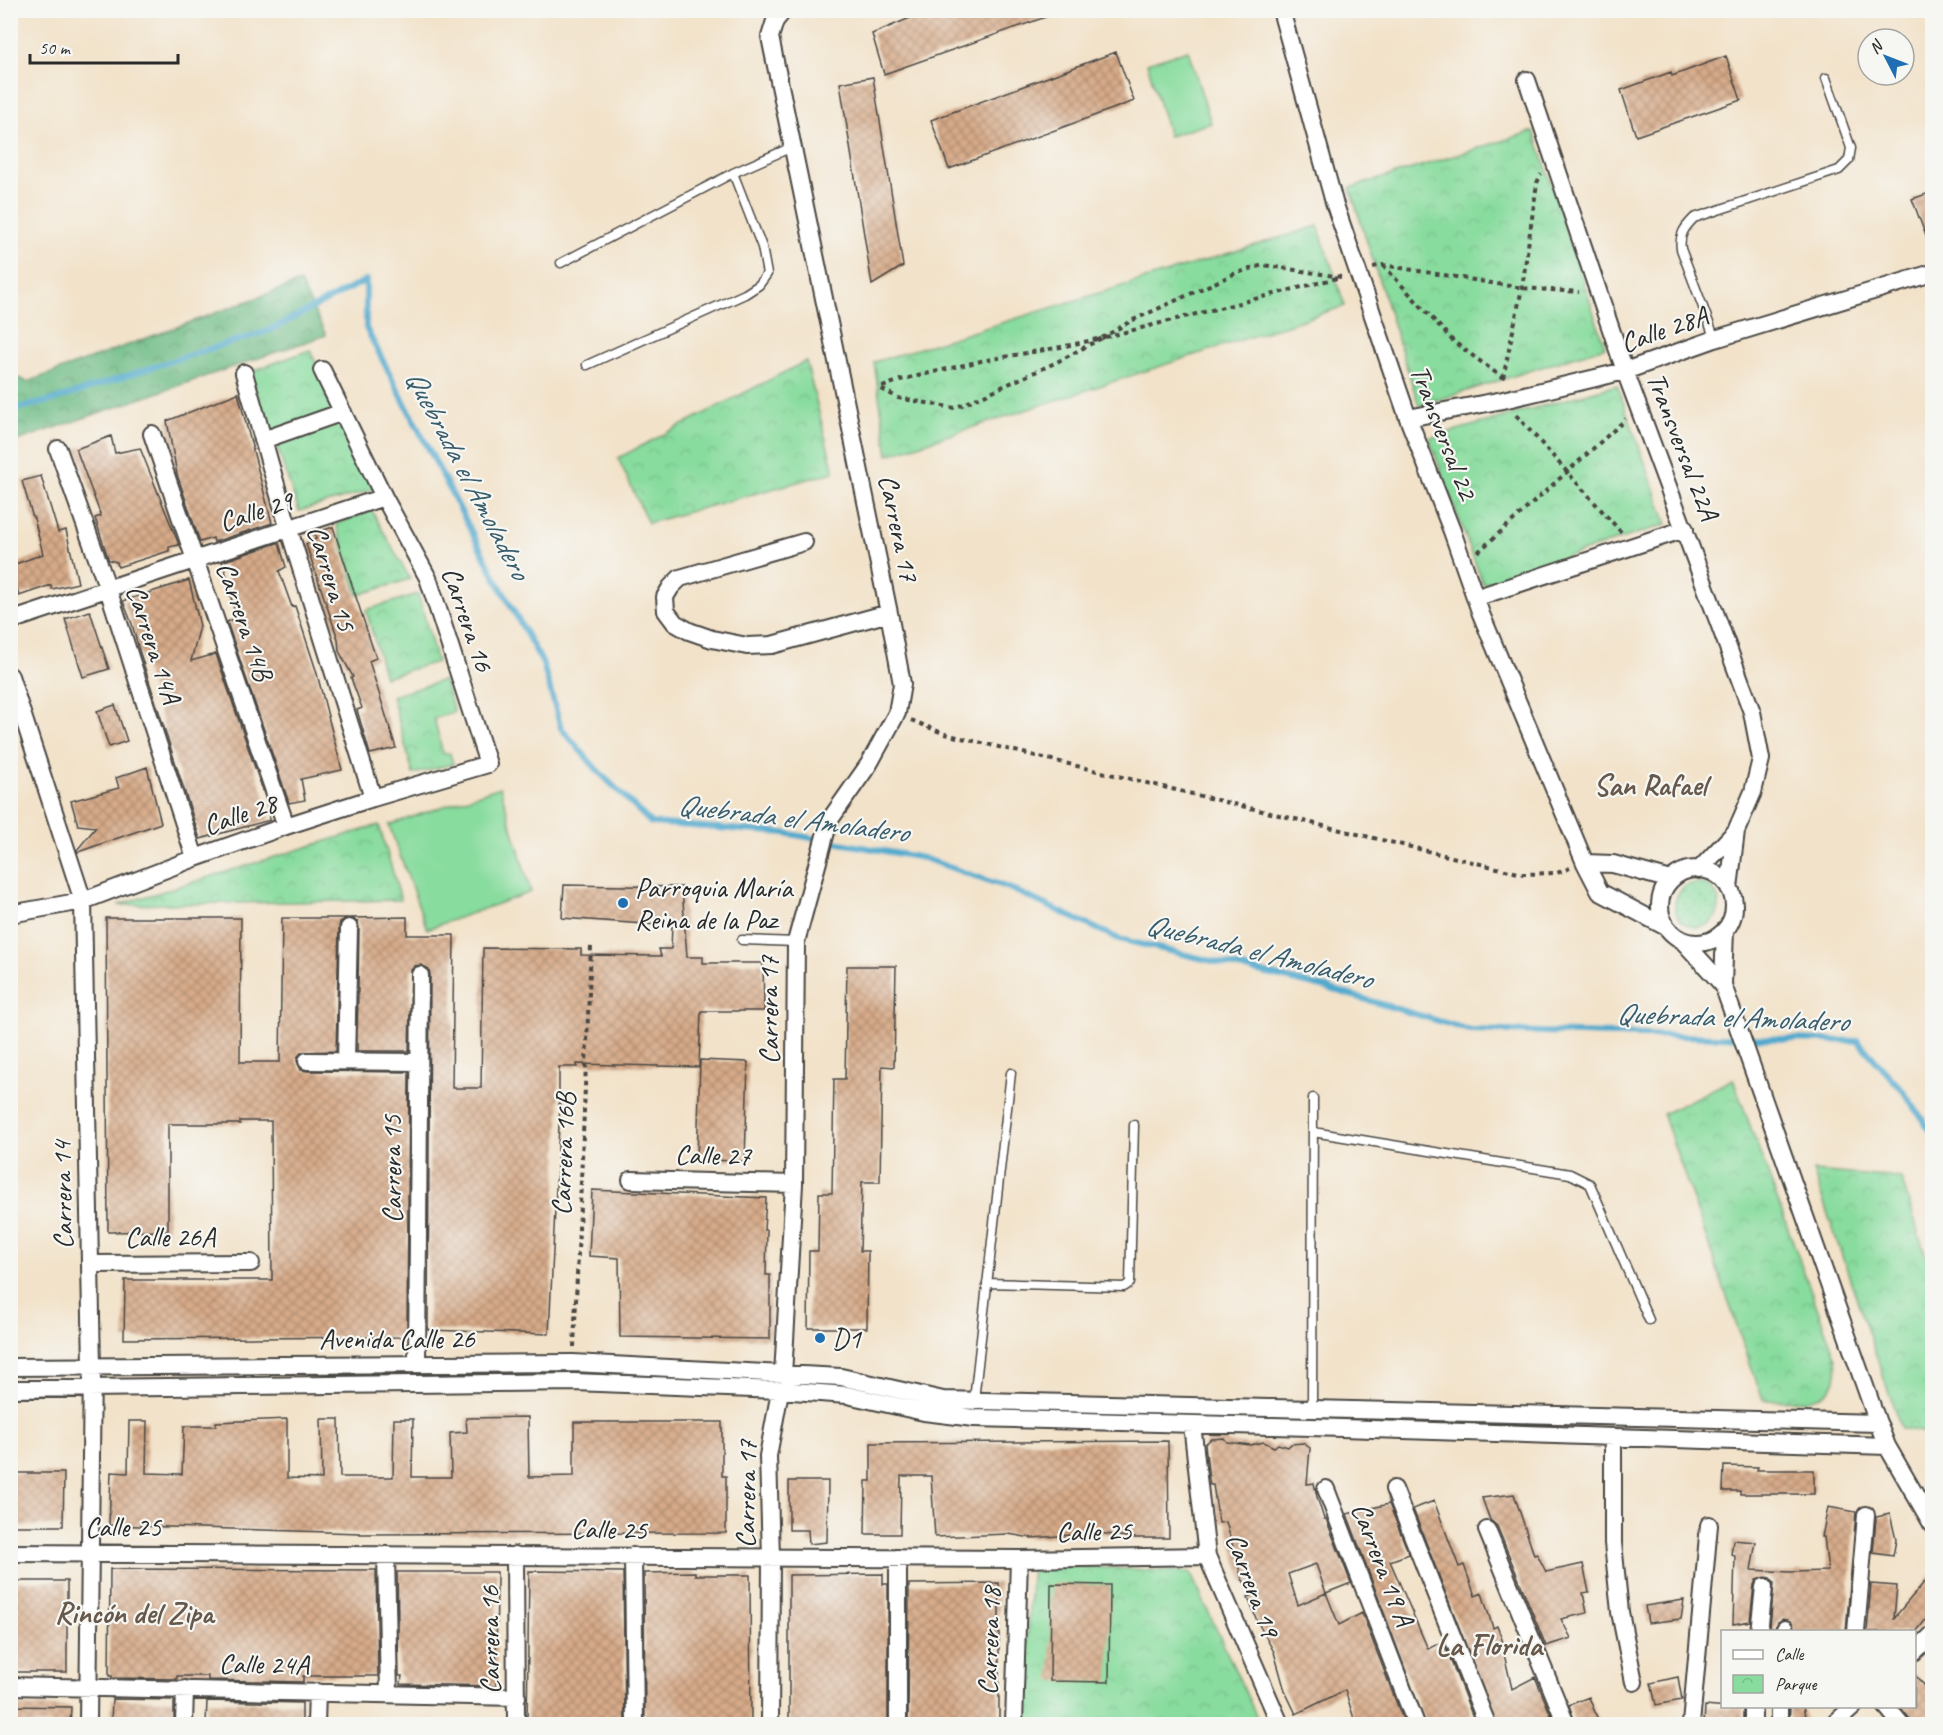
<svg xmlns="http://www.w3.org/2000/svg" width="1943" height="1735" viewBox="0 0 1943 1735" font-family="Caveat,sans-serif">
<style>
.grass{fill:url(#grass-dots);stroke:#5a8464;stroke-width:1.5}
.forest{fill:url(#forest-crowns);stroke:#4c7458;stroke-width:1.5}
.park{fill:url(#park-crowns);stroke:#5a8464;stroke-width:1.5}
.pitch{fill:#88dc9e;stroke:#5a8464;stroke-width:1.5}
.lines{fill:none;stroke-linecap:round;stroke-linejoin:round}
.stream{stroke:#50a9cd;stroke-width:6}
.building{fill:url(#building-cross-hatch);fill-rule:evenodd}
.service-casing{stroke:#494643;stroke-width:11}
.minor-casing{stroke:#494643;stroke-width:20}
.path{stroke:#494643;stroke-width:4;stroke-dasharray:4.5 4.5;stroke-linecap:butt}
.service{stroke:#fff;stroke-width:8}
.minor{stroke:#fff;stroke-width:16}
.poi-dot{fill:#1f6fb2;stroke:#f6f6f2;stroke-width:2}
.labels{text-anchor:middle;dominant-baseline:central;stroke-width:4.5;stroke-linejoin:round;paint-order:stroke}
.street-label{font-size:28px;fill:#2b2b2b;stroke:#f6f6f2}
.poi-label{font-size:28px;fill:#2b2b2b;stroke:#f6f6f2;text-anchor:start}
.water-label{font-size:30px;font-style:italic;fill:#3a5d6c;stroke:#f6f6f2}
.neighbourhood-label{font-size:30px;font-weight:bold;fill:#67584c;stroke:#f6f6f2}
</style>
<defs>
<pattern id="grass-dots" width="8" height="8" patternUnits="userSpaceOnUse" patternTransform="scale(1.5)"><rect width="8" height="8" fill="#88dc9e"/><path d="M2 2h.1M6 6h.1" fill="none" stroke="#76bd88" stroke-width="1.8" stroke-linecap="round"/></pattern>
<pattern id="forest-crowns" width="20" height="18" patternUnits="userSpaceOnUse" patternTransform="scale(1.5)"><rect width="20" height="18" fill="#6ebc85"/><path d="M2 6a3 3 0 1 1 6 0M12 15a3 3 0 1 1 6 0" fill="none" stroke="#5b996d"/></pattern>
<pattern id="park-crowns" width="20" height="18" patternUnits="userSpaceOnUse" patternTransform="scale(1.5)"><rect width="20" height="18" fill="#88dc9e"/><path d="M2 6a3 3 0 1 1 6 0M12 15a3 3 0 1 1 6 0" fill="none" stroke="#76bd88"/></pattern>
<pattern id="building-cross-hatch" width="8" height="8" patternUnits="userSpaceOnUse" patternTransform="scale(1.5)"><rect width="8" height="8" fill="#d7ab89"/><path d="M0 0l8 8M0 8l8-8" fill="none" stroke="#af8b70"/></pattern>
</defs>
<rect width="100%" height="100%" fill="#f6f6f2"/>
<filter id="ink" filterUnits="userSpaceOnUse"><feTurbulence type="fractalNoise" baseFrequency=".0167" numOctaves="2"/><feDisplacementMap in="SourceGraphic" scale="12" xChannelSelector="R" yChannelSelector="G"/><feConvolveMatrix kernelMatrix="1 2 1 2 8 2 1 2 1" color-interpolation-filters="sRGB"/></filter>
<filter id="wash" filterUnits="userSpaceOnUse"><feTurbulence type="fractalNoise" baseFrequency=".008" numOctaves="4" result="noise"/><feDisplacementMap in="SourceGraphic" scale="24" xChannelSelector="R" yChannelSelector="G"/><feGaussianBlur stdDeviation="1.35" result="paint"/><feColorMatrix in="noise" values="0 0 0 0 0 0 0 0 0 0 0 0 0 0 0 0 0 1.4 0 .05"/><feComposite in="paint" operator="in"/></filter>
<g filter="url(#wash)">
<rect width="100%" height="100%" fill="#f2e2c9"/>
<path class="grass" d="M1675 905a22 22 0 1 1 44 0a22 22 0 1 1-44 0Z"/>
<path class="forest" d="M300 282 326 335 11 443V374L27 382Z"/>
<path class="park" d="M1534 131 1605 347 1419 406 1350 188Z
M1318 226 1345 306 888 455 874 362Z
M310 350 338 409 269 434 250 372Z
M806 361 834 472 648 523 618 458Z
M1617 385 1667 524 1483 584 1429 438Z
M341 418 375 489 299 511 276 444Z
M372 511 410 579 358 595 336 524Z
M418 594 437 662 385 677 366 610Z
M444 680 454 712 434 718 443 754 450 753 453 764 413 774 392 696Z
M379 825 401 900 118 905Z
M1733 1079 1836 1359C1842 1409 1796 1400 1763 1400L1663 1114Z
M1813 1171 1901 1178 1932 1275V1434L1901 1428Z
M1032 1564 1190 1572 1260 1724H1022Z"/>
<path class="pitch" d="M1188 50 1211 123 1169 136 1147 63Z
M500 787 531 892 427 929 389 825Z"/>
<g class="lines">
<path class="stream" d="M10 410 54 400 177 359 268 331 366 280V328L496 579 543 664 561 728 598 771 651 823 784 833 923 858 1009 888 1119 939 1327 988 1469 1030 1858 1041 1903 1091 1932 1133"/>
</g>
<g id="blocks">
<path class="building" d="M929 10H1057V13L884 74 872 34Z
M1116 52 1134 101 949 169 931 120Z
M1726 56 1741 100 1636 136 1621 90 1671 72 1672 76Z
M873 77 903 266 872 285 840 83Z
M1932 192V249H1931L1912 199Z
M238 393 272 523 214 542 213 538 200 542 177 474 167 421Z
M111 436 115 453 140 448 179 545 169 547V551L118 567 117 562 109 560 108 558 95 518 101 516 76 449Z
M41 476 58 532 66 530 78 583 52 589 51 585 19 596 10 566 43 554 34 518H33L22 481Z
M333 527 376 658 369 661 396 748 370 754 357 710 362 708 351 678 353 677 339 651 338 639 306 544 316 539 315 533Z
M277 543H279L286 567 279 571 292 607 295 606 316 670 342 770 301 779 305 800 289 803 227 622 237 618 229 591H232L222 562Z
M189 580 200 626 191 661 216 654 268 806H267L270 820 200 839 140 653 132 624 123 601Z
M90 611 109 669 83 677 65 619Z
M115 705 127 741 109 747 97 711Z
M147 767 161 823 78 852 77 850 96 827 78 825 71 801 119 788 116 778Z
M564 885 682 887 687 957H703V963H763L764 1011H701L699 1067 577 1064V1067H559V1105H560L549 1334 428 1330 430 975 429 969 421 965 415 966 411 970 409 1051H357L359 928 358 922 351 918 407 917V935H454L452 1088H481L483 948 581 949V955L661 956 659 949H671L672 926 562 918Z
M106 918H241L240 1062H280L282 918H347L340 922 339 928 336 1051 302 1052 298 1056 297 1061 301 1070 307 1071 409 1072 407 1330H405V1337L124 1339 125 1280H272L271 1121H240V1124H168V1231L108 1232Z
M847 966H896L894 1067 882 1066 880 1182H862L860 1251H868L867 1328H808L809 1251H818L819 1193H832L834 1079H845Z
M700 1060 748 1062 745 1161 697 1160Z
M592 1190 766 1198 764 1230H767L766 1275H770V1339L620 1337 619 1258 589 1256Z
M528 1417 529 1477 574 1476V1422H722V1476H726V1533L360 1534V1533L109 1525 111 1472 128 1473 129 1421H147L146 1473 182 1474 184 1426H216V1422L287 1419V1478L322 1479 321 1419H339L340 1477H393L394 1419H413L412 1477H451L450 1433 467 1432 466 1418Z
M1224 1438 1227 1442 1250 1445 1264 1442 1274 1447 1278 1444 1288 1447 1291 1444 1303 1443 1310 1448 1307 1484 1314 1483 1317 1497 1324 1519H1326L1351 1583 1326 1593 1339 1625 1362 1613 1405 1725H1356L1345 1690 1296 1714 1285 1691 1274 1652 1257 1621 1248 1597 1254 1595 1242 1579 1226 1522 1219 1523 1213 1485H1210L1209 1479 1205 1444 1211 1439ZM1316 1564 1326 1593 1298 1605 1288 1574Z
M1168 1441 1169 1538H1134L1099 1533 1032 1538 1008 1534 935 1537 931 1476H901L900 1534H865L866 1481H871V1443Z
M1724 1466 1758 1467 1757 1470H1814V1494H1740V1491H1723Z
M10 1473H64L63 1526H10Z
M789 1481H828L827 1542 809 1544 808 1530H789Z
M1514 1494 1534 1555 1537 1554 1546 1572 1583 1564 1589 1592 1583 1593 1587 1613 1561 1619 1571 1638 1546 1646 1497 1526 1490 1520 1482 1498Z
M1434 1501 1459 1567 1464 1565 1475 1596 1482 1593 1493 1628 1497 1626 1507 1653 1504 1654 1512 1689 1535 1677 1555 1725H1497L1413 1509Z
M1389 1504 1409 1554 1390 1561 1428 1649 1443 1641 1476 1725H1426L1347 1514Z
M1828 1507 1856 1512 1846 1632H1795L1792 1622 1783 1619 1778 1622 1773 1632V1628H1770L1774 1583 1770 1578 1765 1577 1756 1580 1754 1585 1750 1621 1733 1624 1735 1556 1731 1555 1733 1540 1756 1542 1751 1570 1790 1572 1828 1571 1824 1537H1822Z
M1890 1514 1896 1540 1893 1556 1873 1553 1876 1517Z
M110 1569 376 1570 378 1676H303V1682L208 1680V1676H177V1679L112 1678V1676H109Z
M529 1571 623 1572 625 1725H527Z
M397 1572H497L496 1686 401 1684 402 1676H399Z
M695 1572V1575H750L751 1725H645L644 1573Z
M1932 1573V1612L1916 1632H1867L1871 1584 1897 1586 1894 1618Z
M883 1574V1584H888V1725H789V1575Z
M10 1581H67V1672H10Z
M999 1583V1725H908L909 1584Z
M1051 1584 1110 1585 1109 1682 1050 1681Z
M1684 1600 1681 1619 1648 1623 1645 1606Z
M1914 1674 1924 1685 1932 1677V1725H1911L1909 1718 1900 1707H1914Z
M1678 1677 1682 1700 1656 1705 1651 1683Z
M1589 1697 1600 1725H1576L1569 1705Z
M112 1699 174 1700V1725H111Z
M207 1701 302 1703V1725H206Z
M10 1706 71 1707 70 1725H10Z
M1705 1706 1727 1708 1743 1707V1725H1704Z
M1790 1707H1803L1807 1725H1789Z"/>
</g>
</g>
<g filter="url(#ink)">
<use href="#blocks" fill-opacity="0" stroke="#494643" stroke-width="1.5"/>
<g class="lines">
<g class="service-casing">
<path id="service" d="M561 263 733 173 792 147
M1715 339 1681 249C1679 235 1684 228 1694 218L1839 170 1849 160 1851 148 1826 78
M587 365 745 294 759 285 767 274 762 247 733 173
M742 940 796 942
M1313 1132 1570 1174 1590 1184 1649 1320
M987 1283 1124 1287 1130 1283 1134 1125
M974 1400 1011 1073
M1312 1409 1313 1098"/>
</g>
<g class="minor-casing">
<path id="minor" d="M1281 10 1334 202 1408 418 1452 531 1481 614 1585 863 1600 892 1666 927
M1527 80 1625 371 1752 712 1761 759 1753 792 1736 831 1729 888
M244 373 289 530 373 798
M1408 418 1503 400 1625 371 1715 339 1932 273
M152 434 286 826
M263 440 343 412
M58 449 108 589 195 858
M804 542 680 578 671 587 665 597 666 611 675 623 689 631 712 639 747 646 772 645 889 613
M1475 598 1685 529
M10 621 384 497 322 370
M10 676 83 901 92 1367 88 1724
M1585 863 1613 864 1671 880
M1660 906a37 37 0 1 1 74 0a37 37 0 1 1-74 0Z
M1699 870 1736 831
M10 914 83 901 195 858 286 826 373 798 488 764 428 578 384 497
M1725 930 1723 985 1878 1423 1887 1446 1932 1524
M1683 941 1723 985
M307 1061 419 1062
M346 1061 349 928
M631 1180 794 1184
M90 1264 251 1263
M417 1364 420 975
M10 1367 573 1363 841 1377 943 1400 1878 1423
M10 1389 574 1382 779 1390 847 1395 924 1412 974 1418 1311 1427 1887 1446
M1192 1424 1207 1556 1280 1724
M1613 1437V1543L1620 1612 1634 1682
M1326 1489 1416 1724
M1394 1489 1487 1724
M1487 1530 1566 1724
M10 1553 1019 1559 1207 1556
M386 1555 389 1694
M515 1555 516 1724
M633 1556 635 1724
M1759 1632 1764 1587
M1784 1632 1785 1629
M1856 1632 1866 1515
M1914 1652 1932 1635
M10 1686 517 1697
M1753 1706V1724
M1779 1706V1724
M1886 1706 1901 1724
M184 1724 185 1689
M316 1724 317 1692
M770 1724 771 1557 768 1456 783 1375 794 1184 796 942 829 821 869 764 897 713 902 684 889 613 770 37 775 21 784 10
M898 1724V1558
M1014 1724 1019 1559
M1691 1724 1709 1525
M1834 1724 1854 1706"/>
</g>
<path class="path" d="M1383 265 1454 342 1503 378V382
M1373 267 1383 265 1522 288 1579 292
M1341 277 1263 265 1234 274 1131 321 1102 338 1061 347 981 361 900 380 880 388 898 398 955 408 1055 363 1102 338 1341 277
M1503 378 1522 288 1537 183 1541 174
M1516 415 1621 532
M1478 552 1626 419
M911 720 945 734 1522 874 1557 873 1570 868
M574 1347 591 946"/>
<use href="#service" class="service"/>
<use href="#minor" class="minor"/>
</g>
</g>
<g class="poi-dot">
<circle cx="623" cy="903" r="6"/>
<circle cx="820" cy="1338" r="6"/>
</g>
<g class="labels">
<g class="street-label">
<text transform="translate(1664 329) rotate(-19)">Calle 28A</text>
<text transform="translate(1444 432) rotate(69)">Transversal 22</text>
<text transform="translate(1683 446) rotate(69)">Transversal 22A</text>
<text transform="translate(256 511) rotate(-18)">Calle 29</text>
<text transform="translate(899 528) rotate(78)">Carrera 17</text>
<text transform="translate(332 578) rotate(73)">Carrera 15</text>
<text transform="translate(468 619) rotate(71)">Carrera 16</text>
<text transform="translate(245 621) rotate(71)">Carrera 14B</text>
<text transform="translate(154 644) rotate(72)">Carrera 14A</text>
<text transform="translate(240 814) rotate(-19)">Calle 28</text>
<text transform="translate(768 1010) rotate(-90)">Carrera 17</text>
<text transform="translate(563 1154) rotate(-88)">Carrera 16B</text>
<text transform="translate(713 1155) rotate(1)">Calle 27</text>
<text transform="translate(391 1169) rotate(-90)">Carrera 15</text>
<text transform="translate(62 1195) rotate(-91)">Carrera 14</text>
<text x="170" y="1236">Calle 26A</text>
<text x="397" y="1338">Avenida Calle 26</text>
<text transform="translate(746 1494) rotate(-89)">Carrera 17</text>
<text x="123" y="1526">Calle 25</text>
<text transform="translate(609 1529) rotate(1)">Calle 25</text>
<text transform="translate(1094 1531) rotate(-1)">Calle 25</text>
<text transform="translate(1383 1564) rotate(69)">Carrera 19 A</text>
<text transform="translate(1253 1585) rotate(70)">Carrera 19</text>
<text transform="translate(489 1640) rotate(-90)">Carrera 16</text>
<text transform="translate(989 1641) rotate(-88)">Carrera 18</text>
<text transform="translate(264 1664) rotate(1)">Calle 24A</text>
</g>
<g class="poi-label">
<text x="635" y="887">Parroquia María<tspan x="635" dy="32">Reina de la Paz</tspan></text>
<text x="832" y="1338">D1</text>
</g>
<g class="water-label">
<text transform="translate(468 474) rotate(62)">Quebrada el Amoladero</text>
<text transform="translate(793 818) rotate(7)">Quebrada el Amoladero</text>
<text transform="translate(1259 951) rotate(14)">Quebrada el Amoladero</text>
<text transform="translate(1732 1017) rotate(2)">Quebrada el Amoladero</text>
</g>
<g class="neighbourhood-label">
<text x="1650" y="785">San Rafael</text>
<text x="134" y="1613">Rincón del Zipa</text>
<text x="1489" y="1645">La Florida</text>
</g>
</g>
<rect width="1943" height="1735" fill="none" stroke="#f6f6f2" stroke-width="36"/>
<rect x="1721" y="1630" width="195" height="78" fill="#f6f6f2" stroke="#a5a5a2" stroke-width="1.5"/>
<rect x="1733" y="1650" width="30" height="9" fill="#ffffff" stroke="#a5a5a2" stroke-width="1.5"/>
<text x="1775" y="1660" font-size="18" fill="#2b2b2b">Calle</text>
<rect x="1733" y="1675" width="30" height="18" fill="url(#park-crowns)" stroke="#a5a5a2" stroke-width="1.5"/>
<text x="1775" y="1690" font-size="18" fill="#2b2b2b">Parque</text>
<g transform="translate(1886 57) rotate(312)"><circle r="28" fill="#f6f6f2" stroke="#a5a5a2" stroke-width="1.5"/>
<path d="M0-4.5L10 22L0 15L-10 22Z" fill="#1f6fb2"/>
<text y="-9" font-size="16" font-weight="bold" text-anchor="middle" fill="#2b2b2b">N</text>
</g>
<path d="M30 54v9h148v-9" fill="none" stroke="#2b2b2b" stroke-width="3"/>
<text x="39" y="54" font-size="18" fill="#2b2b2b" stroke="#f6f6f2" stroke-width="4.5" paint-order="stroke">50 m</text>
</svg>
